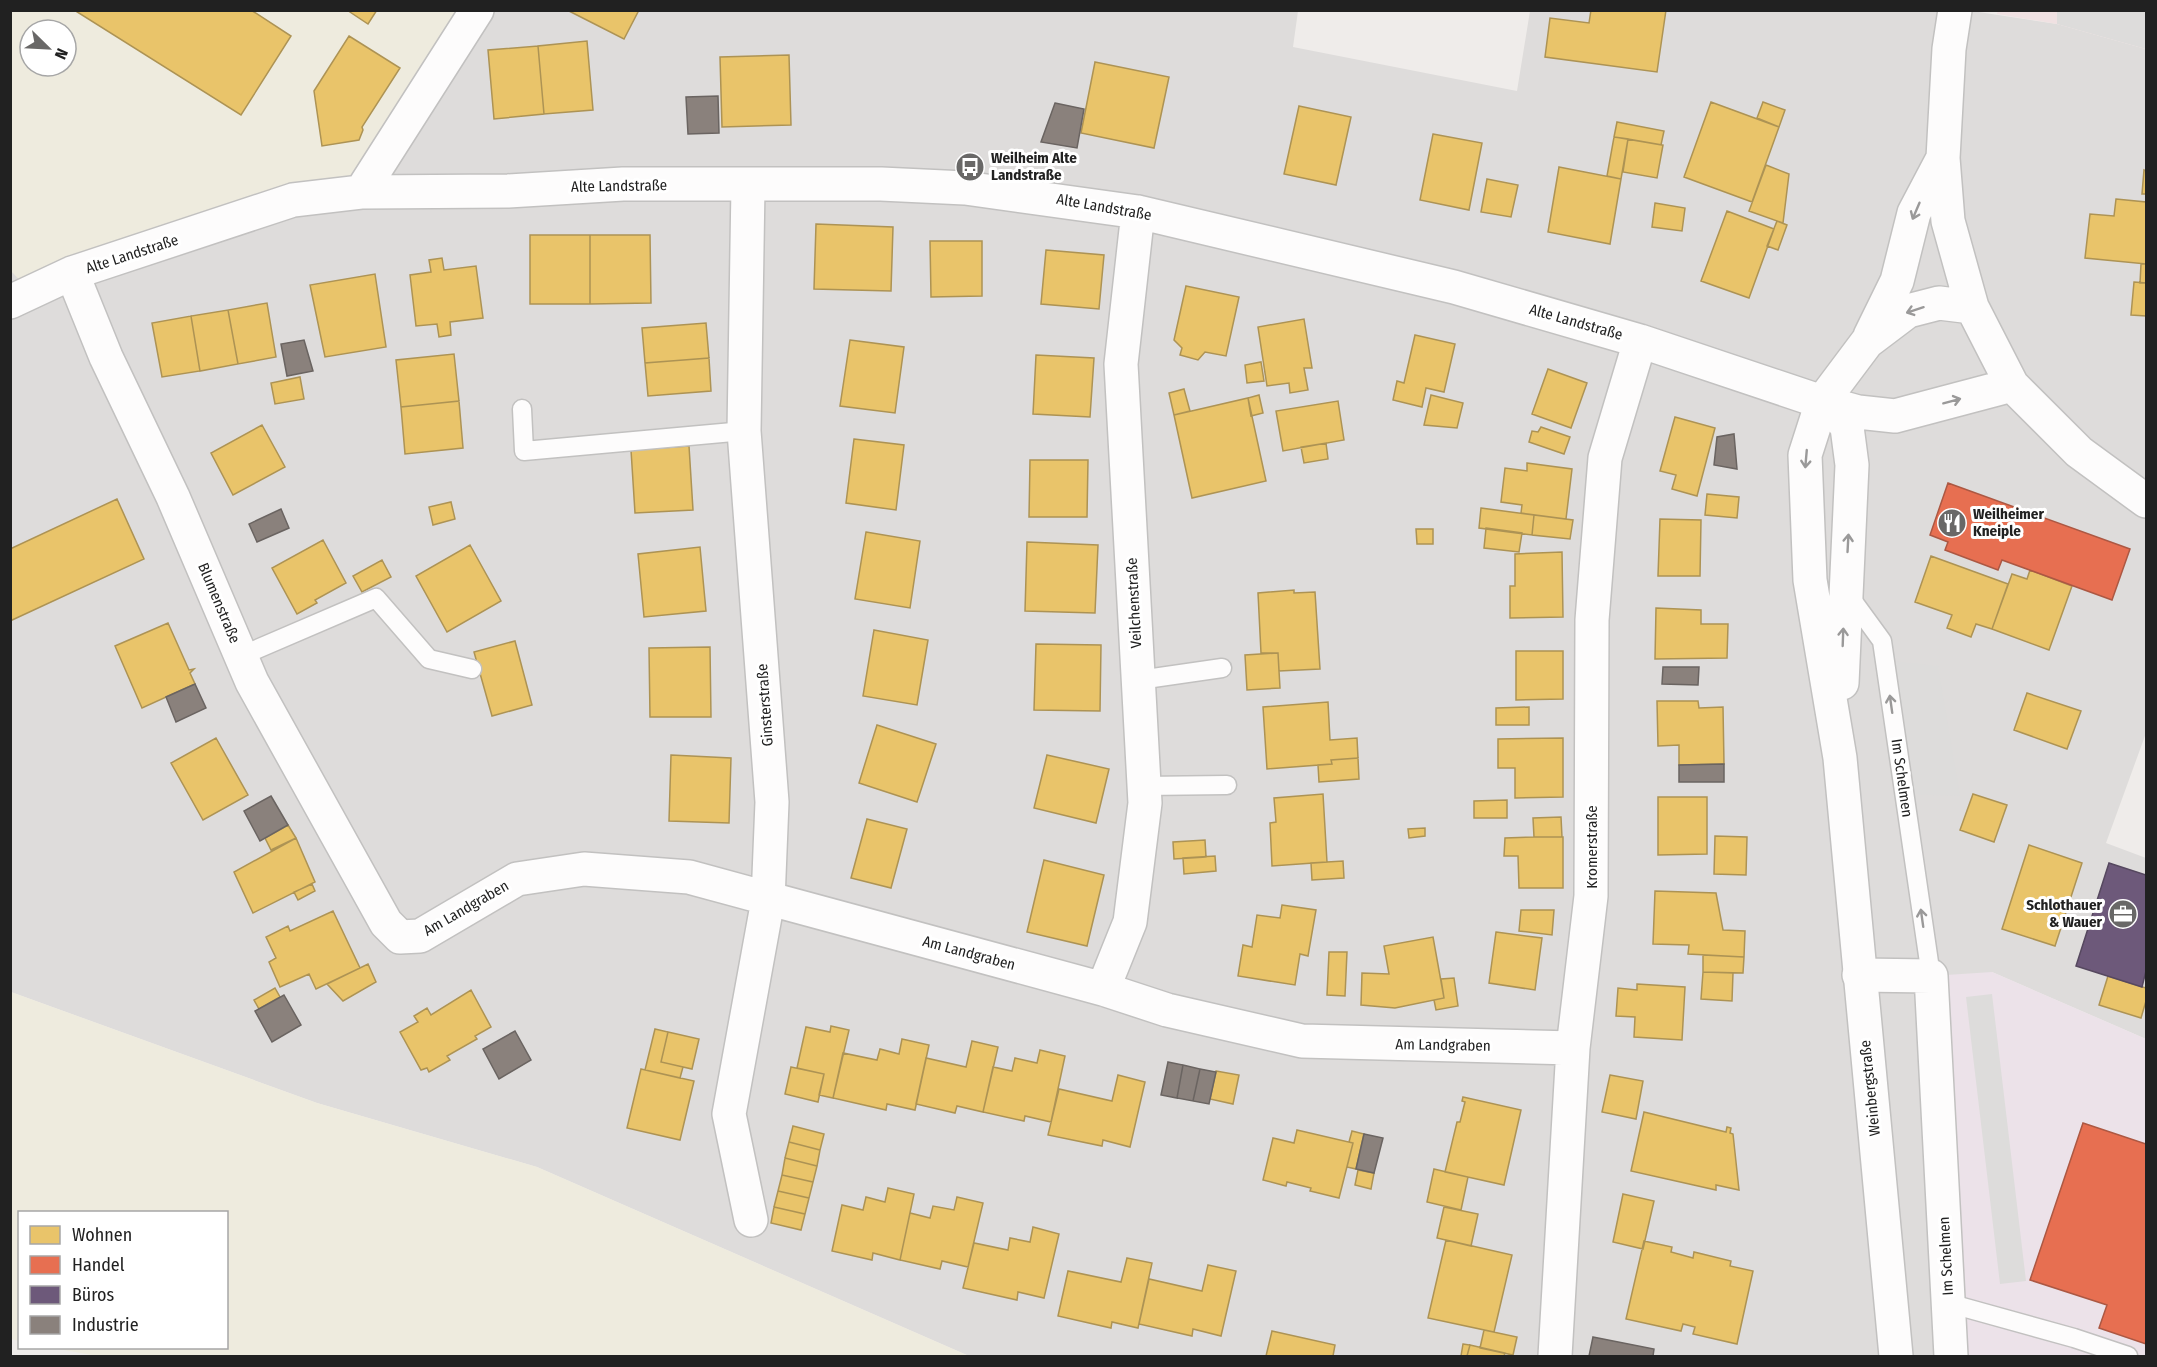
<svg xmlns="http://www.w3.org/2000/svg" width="2157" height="1367" viewBox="0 0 2157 1367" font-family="'Fira Sans Condensed',sans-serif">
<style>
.residential{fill:#dedcdb;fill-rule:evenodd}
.commercial{fill:#f0e1e2}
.industrial{fill:#ece2e9}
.religious{fill:#dddcdb}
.farmland{fill:#eeebde;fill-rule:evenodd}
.homes{fill:#e9c46a;stroke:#ad9354;stroke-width:1.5}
.shops{fill:#e76f51;stroke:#ac5843;stroke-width:1.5}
.offices{fill:#6d597a;stroke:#56485f;stroke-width:1.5}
.industry{fill:#8a817c;stroke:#6a6461;stroke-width:1.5}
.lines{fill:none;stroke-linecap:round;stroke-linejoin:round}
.service-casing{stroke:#c2c1c0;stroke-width:21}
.minor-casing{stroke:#c2c1c0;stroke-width:36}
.tertiary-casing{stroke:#c2c1c0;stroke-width:36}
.service{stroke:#fdfcfc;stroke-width:18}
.minor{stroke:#fdfcfc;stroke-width:33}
.tertiary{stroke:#fdfcfc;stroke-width:33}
.oneway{stroke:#9a9999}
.labels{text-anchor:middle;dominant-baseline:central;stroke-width:6;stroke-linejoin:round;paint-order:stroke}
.poi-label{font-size:15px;font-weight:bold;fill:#212121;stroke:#fff;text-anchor:start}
.street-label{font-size:15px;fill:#212121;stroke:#fff}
</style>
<rect width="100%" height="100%" fill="#efecea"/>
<path class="residential" d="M10 11H1298L1293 47 1517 91 1530 11H1972L2057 24 2146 49V733L2106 843 2146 858V1039L1992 972 1951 1356H969L537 1167 317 1103 11 992ZM30 30H66V66H30Z"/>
<path class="commercial" d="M1998 10 2146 11V49L2057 24 1997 14Z"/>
<path class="industrial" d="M1992 972 2146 1039V1356H1951L1931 976Z"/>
<path class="religious" d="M2057 11H2146V49L2057 24Z
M1885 660 1938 666 1960 796 1904 794Z
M1992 994 2026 1281 2000 1284 1966 997Z"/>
<path class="farmland" d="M11 11H477L361 192 31 292 11 271ZM30 30H66V66H30Z
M11 992 317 1103 537 1167 969 1356H97L53 1348H226V1212H20L19 1341 11 1339Z"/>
<path class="homes" d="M74 10H251L291 36 241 115Z
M347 10H377L368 24Z
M567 10H639L624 39Z
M1591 10H1666L1657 72 1545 57 1550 18 1589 23Z
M349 36 400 68 362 127 363 130 359 140 322 146 314 91Z
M587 41 593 110 544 114 538 46Z
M538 46 544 114 494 119 488 50Z
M789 55 791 125 722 127 720 57Z
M1095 62 1169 77 1154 148 1081 133Z
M1711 102 1779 127 1752 202 1684 177Z
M1763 102 1785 110 1779 127 1757 118Z
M1299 106 1351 117 1336 185 1284 174Z
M1617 122 1664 131 1661 145 1614 137Z
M1433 134 1482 143 1469 210 1420 200Z
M1614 137 1628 139 1621 179 1607 176Z
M1628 139 1663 145 1657 178 1623 172Z
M1766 165 1789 174 1783 223 1749 211Z
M1559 167 1621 179 1610 244 1548 232Z
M2144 170 2146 171V194H2142Z
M1487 179 1518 185 1511 217 1481 212Z
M2116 199 2146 202V264L2085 258 2090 214 2114 216Z
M1655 203 1685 208 1682 231 1652 227Z
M1727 211 1774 229 1749 298 1701 281Z
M1777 221 1787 225 1778 250 1767 246Z
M816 224 893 227 891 291 814 289Z
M530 235H590V304H530Z
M590 235H650L651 303 590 304Z
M930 241H982V296L931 297Z
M1046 250 1104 255 1099 309 1041 304Z
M442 258 444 270 476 266 483 318 450 322 451 335 439 337 437 324 416 326 410 275 431 272 429 260Z
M2141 264H2146V283H2140Z
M375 274 386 347 325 357 310 285Z
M2134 282 2146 283V316L2131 315Z
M1186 286 1239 297 1226 356 1205 352 1198 360 1180 355 1182 348 1174 340Z
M267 303 276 357 238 364 228 310Z
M228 310 238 364 200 371 191 316Z
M191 316 200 371 162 377 152 323Z
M1304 319 1312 368H1304L1308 390 1290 393 1289 383 1267 386 1258 327Z
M706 323 709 358 645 363 642 328Z
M1415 335 1455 344 1444 392 1426 388 1422 407 1393 400 1397 381 1404 383Z
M850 340 904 347 895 413 840 406Z
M454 354 459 401 401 407 396 360Z
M1036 355 1094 358 1090 417 1033 414Z
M709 358 711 391 648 396 645 363Z
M1261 362 1264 381 1247 383 1245 365Z
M1548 369 1587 383 1571 428 1532 414Z
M300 377 304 399 275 404 271 383Z
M1184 389 1190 411 1174 415 1169 393Z
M1259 395 1263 413 1251 416 1248 398Z
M1431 395 1463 403 1457 428 1424 425Z
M1248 398 1266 481 1192 498 1174 415Z
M459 401 463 448 405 454 401 407Z
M1338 401 1344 440 1283 451 1276 411Z
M1675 417 1715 428 1697 496 1672 489 1676 475 1660 471Z
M262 425 285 467 233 495 211 453Z
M1541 427 1570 437 1564 454 1529 442 1532 431 1538 432Z
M854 439 904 445 896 510 846 503Z
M1326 443 1328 459 1304 463 1301 447Z
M689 446 693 510 635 513 631 450Z
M1030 460H1088L1087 517H1029Z
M1527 463 1572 469 1566 519 1521 513 1522 505 1501 502 1505 468 1527 471Z
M1707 494 1739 497 1737 518 1705 515Z
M117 499 144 559 10 621V549Z
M451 502 455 519 433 525 429 507Z
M1481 508 1534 515 1532 535 1479 528Z
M1534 515 1573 520 1570 539 1532 535Z
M1660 519 1701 520 1700 576H1658Z
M1486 528 1522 533 1519 552 1484 548Z
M1416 529H1433V544H1417Z
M866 532 920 541 910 608 855 599Z
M323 540 346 583 315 600 317 603 297 614 272 568Z
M1027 542 1098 545 1095 613 1025 611Z
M470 545 501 601 447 632 416 576Z
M700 547 706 611 644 617 638 554Z
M1562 552 1563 617 1510 618V586H1515V554Z
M1931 556 2008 584 1992 629 1976 624 1971 637 1947 628 1952 615 1915 602Z
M382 560 391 577 362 592 353 576Z
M2030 570 2072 586 2049 650 1992 629 2012 574 2027 579Z
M1294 590V593L1315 592 1320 669 1279 671 1278 653H1261L1258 593Z
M1656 608 1701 610V624H1728L1727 658 1655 659Z
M168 623 189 670 194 669 190 673 195 684 142 708 115 646Z
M874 630 928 640 917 705 863 696Z
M515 641 532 705 492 716 474 652Z
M1036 644 1101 645 1100 711 1034 710Z
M710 647 711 717H650L649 648Z
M1516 651H1563V699L1516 700Z
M1278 653 1280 688 1247 690 1245 655Z
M2027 693 2081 711 2067 749 2014 730Z
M1657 701H1698L1699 708 1723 707 1724 764 1679 765V745L1658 746Z
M1328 702 1330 740 1357 738 1358 758 1331 760 1332 764 1267 769 1263 707Z
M1529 707V725H1496V708Z
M877 725 936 744 917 802 859 783Z
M216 738 248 795 203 820 171 763Z
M1563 738V797L1515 798V768H1498V739Z
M671 755 731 758 729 823 669 821Z
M1047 755 1109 769 1096 823 1034 808Z
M1358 758 1359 779 1319 782 1318 765 1332 764 1331 760Z
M1323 794 1327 862 1272 866 1270 823 1276 822 1274 798Z
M1973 794 2007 805 1994 842 1960 830Z
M1658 797H1707V854L1658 855Z
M1507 800V818H1474V801Z
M1561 817 1562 837H1534L1533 818Z
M867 819 907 829 891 888 851 878Z
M288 825 296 838 271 850 265 838Z
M1425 828V836L1409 838 1408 829Z
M1715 836 1747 837 1746 875 1714 874Z
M1534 837H1563V888H1519L1518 856H1504L1505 838Z
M296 838 315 882 253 913 234 872Z
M1205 840 1206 857 1174 859 1173 842Z
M2029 845 2082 863 2055 946 2002 929Z
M1215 856 1216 871 1184 874 1183 858Z
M1044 860 1104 875 1087 946 1027 932Z
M1343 861 1344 878 1312 880 1311 863Z
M312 884 315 891 298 900 294 892Z
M1655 891 1716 893 1723 930 1745 931 1744 957 1688 954 1689 945 1653 944Z
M1282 905 1316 910 1308 956 1300 954 1295 985 1238 976 1243 945 1252 947 1257 915 1280 918Z
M1521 910H1554L1552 935 1519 931Z
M333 911 360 968 316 989 309 974 280 987 269 962 276 958 266 937 288 926 290 931Z
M1496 932 1542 938 1535 990 1489 983Z
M1433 937 1444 998 1395 1008 1361 1005 1362 973 1389 974 1384 946Z
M1329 952H1347L1345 996 1327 995Z
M1703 955 1744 957 1743 973 1703 972Z
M368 964 376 982 343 1001 327 984Z
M1703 972 1733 973 1732 1001 1701 999Z
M2108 976 2146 988V1001L2141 1018 2099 1005Z
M1454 978 1458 1006 1436 1010 1434 1000 1444 998 1441 979Z
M1637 984 1685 987 1682 1040 1634 1037 1635 1017 1616 1016 1618 988 1637 990Z
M275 988 280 997 259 1009 254 1000Z
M471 990 491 1027 475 1036 477 1039 447 1056 450 1060 429 1072 427 1068 421 1070 400 1032 418 1022 414 1016 427 1008 431 1015Z
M831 1026 849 1030 833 1098 819 1095 824 1074 797 1068 806 1027 830 1032Z
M655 1029 668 1032 661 1062 683 1067 680 1078 645 1070Z
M668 1032 699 1039 692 1069 661 1062Z
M902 1039 929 1045 915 1110 887 1104 886 1110 833 1098 843 1053 877 1060 880 1049 899 1054Z
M972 1041 998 1047 983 1112 957 1106 955 1113 916 1104 926 1058 966 1067Z
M1040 1050 1065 1056 1051 1122 1025 1116 1024 1121 983 1112 993 1067 1012 1071 1015 1058 1037 1063Z
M791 1067 824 1074 818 1102 785 1094Z
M641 1069 694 1081 680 1140 627 1128Z
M1216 1071 1239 1075 1233 1104 1210 1099Z
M1118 1075 1145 1082 1130 1147 1103 1140 1102 1146 1048 1135 1059 1089 1112 1101Z
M1610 1075 1643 1081 1636 1119 1602 1112Z
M1463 1097 1521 1110 1504 1185 1445 1172 1457 1122H1460L1465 1102 1462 1101Z
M1644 1112 1726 1132 1727 1127 1731 1128 1730 1133 1733 1134 1739 1190 1716 1185V1190L1631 1171Z
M793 1126 824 1134 820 1150 789 1142Z
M1297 1130 1353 1143 1339 1198 1310 1191 1311 1188 1287 1182 1286 1186 1263 1180 1273 1138 1294 1143Z
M1352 1131 1364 1134 1356 1169 1347 1167 1353 1143 1349 1142Z
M789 1142 820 1150 817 1166 785 1158Z
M785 1158 817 1166 813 1182 782 1175Z
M1434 1169 1468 1177 1461 1210 1427 1202Z
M1358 1170 1374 1173 1371 1189 1355 1185Z
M782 1175 813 1182 809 1198 778 1191Z
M888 1188 914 1194 900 1260 873 1253 872 1260 832 1251 842 1205 863 1210 866 1197 885 1202Z
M778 1191 809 1198 805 1214 774 1207Z
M1623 1194 1654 1201 1643 1249 1613 1242Z
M957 1197 983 1203 968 1267 942 1261 940 1269 900 1260 910 1213 930 1218 933 1206 954 1210Z
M774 1207 805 1214 801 1230 771 1223Z
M1444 1207 1478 1214 1471 1246 1437 1238Z
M1033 1227 1059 1234 1044 1298 1018 1292 1017 1300 963 1288 974 1243 1008 1250 1010 1238 1030 1242Z
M1446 1240 1512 1255 1494 1332 1428 1318Z
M1644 1241 1672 1247 1671 1252 1693 1258 1694 1252 1731 1261 1730 1266 1753 1271 1737 1344 1693 1334 1695 1327 1683 1324 1681 1331 1626 1319Z
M1127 1258 1152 1263 1138 1328 1112 1322 1111 1328 1058 1316 1068 1271 1121 1282Z
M1208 1265 1236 1271 1221 1336 1193 1329 1192 1336 1139 1324 1149 1279 1202 1291Z
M1484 1330 1517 1337 1513 1355 1480 1348Z
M1272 1331 1335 1345 1333 1356H1266Z
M1463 1344 1470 1345 1467 1356H1461Z
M1470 1345 1505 1353 1504 1356H1467Z"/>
<path class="shops" d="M1948 483 2130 549 2112 600 2002 560 1998 570 1945 550 1948 542 1930 535Z
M2083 1123 2146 1144V1344L2099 1328 2107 1305 2030 1280Z"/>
<path class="offices" d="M2109 863 2146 875V971L2142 987 2076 966Z"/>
<path class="industry" d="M718 96 719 133 688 134 686 97Z
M1055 103 1084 109 1077 148 1041 142Z
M304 340 313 371 287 376 281 344Z
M1734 434 1737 469 1714 465 1717 437Z
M281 509 289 528 257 542 249 524Z
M1663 667H1699L1698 685 1662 684Z
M195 684 206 708 176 722 166 697Z
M1724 764V782H1679V765Z
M271 796 288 825 260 841 244 811Z
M284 995 301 1025 272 1042 255 1011Z
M515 1031 531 1060 499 1079 483 1049Z
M1168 1062 1183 1065 1177 1098 1161 1095Z
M1183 1065 1200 1069 1193 1101 1177 1098Z
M1200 1069 1216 1072 1209 1104 1193 1101Z
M1364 1134 1383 1138 1374 1173 1356 1169Z
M1593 1337 1654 1349 1653 1356H1589Z"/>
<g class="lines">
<g class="service-casing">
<path id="service" d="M522 409 524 451 744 431
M1847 593 1882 641 1931 976
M241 656 376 598 429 659 472 669
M1139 680 1222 668
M1144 786 1227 785
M1948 1303 2074 1338 2128 1356"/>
</g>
<g class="minor-casing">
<path id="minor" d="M748 186 744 431 772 802 768 900 729 1114 751 1220
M361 192 477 10
M72 273 106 357 173 497 252 682 386 923 400 937 420 936 517 879 584 869 689 877 1103 989 1167 1010 1302 1041 1573 1048
M10 302 72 273 293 200 361 192 508 191 623 184H881L965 188 1138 212 1454 287 1640 341 1822 402
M1859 975 1931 976 1951 1356
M1103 989 1130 922 1145 803 1121 364 1138 212
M1555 1356 1573 1048 1591 896 1592 620 1605 458 1640 341"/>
</g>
<g class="tertiary-casing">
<path id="tertiary" d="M1955 10 1949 49 1943 158 1948 221 1972 307 2012 385 2079 452 2146 501
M1870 336 1897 281 1914 213 1943 158
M1822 402 1837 414 1847 427 1852 465 1842 683
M1822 402 1858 412 1895 416 2012 385
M1896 1356 1840 758 1810 580 1805 455 1822 402 1867 342 1908 311 1939 303 1972 307"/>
</g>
<use href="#service" class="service"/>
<use href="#minor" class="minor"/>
<use href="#tertiary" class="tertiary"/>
</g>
<defs><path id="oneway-shaft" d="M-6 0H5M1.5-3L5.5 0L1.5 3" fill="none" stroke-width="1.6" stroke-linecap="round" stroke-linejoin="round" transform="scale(1.5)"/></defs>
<g class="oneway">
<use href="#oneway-shaft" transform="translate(1916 211) rotate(113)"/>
<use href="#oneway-shaft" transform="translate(1915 310) rotate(162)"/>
<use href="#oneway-shaft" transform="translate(1952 401) rotate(-15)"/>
<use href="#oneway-shaft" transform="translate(1806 459) rotate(95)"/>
<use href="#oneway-shaft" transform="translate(1848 543) rotate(-87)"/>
<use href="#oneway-shaft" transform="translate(1843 637) rotate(-88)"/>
<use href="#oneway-shaft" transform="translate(1891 704) rotate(-98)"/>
<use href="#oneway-shaft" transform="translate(1922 918) rotate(-98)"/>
</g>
<defs>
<g id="bus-disc" transform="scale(1.5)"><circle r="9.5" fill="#696867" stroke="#fff"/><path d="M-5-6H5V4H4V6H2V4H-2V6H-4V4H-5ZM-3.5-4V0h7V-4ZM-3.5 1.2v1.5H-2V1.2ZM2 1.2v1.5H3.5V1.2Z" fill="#fff"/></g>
<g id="restaurant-disc" transform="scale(1.5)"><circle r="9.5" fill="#696867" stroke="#fff"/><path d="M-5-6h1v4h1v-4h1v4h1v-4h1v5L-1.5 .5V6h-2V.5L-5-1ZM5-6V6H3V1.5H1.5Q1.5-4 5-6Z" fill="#fff"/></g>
<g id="office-disc" transform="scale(1.5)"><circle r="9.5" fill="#696867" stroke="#fff"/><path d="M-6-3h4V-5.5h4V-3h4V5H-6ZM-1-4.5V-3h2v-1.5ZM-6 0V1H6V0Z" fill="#fff"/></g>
</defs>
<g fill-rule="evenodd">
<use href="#bus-disc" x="970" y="167"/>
<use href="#restaurant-disc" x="1952" y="523"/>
<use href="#office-disc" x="2123" y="914"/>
</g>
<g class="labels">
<g class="poi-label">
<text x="991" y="158">Weilheim Alte<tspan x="991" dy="17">Landstraße</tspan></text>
<text x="1973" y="514">Weilheimer<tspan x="1973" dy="17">Kneiple</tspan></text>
<text x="2102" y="905" text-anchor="end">Schlothauer<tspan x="2102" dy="17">&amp; Wauer</tspan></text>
</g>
<g class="street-label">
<text transform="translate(619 186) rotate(-1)">Alte Landstraße</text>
<text transform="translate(1104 207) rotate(10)">Alte Landstraße</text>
<text transform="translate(132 254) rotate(-18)">Alte Landstraße</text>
<text transform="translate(1576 322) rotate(16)">Alte Landstraße</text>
<text transform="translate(219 603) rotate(67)">Blumenstraße</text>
<text transform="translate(1134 603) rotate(-93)">Veilchenstraße</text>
<text transform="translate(765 705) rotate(-94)">Ginsterstraße</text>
<text transform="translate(1902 778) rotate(82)">Im Schelmen</text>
<text transform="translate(1592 847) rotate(-90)">Kromerstraße</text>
<text transform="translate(466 908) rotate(-30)">Am Landgraben</text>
<text transform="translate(969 953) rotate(15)">Am Landgraben</text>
<text transform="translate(1443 1045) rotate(1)">Am Landgraben</text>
<text transform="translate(1870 1088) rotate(-96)">Weinbergstraße</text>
<text transform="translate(1946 1256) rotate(-93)">Im Schelmen</text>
</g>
</g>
<rect width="2157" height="1367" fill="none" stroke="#212121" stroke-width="24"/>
<rect x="18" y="1211" width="210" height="138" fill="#ffffff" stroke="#a6a6a6" stroke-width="1.5"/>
<rect x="30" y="1226" width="30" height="18" fill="#e9c46a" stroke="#a6a6a6" stroke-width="1.5"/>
<text x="72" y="1241" font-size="18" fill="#212121">Wohnen</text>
<rect x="30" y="1256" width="30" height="18" fill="#e76f51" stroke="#a6a6a6" stroke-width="1.5"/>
<text x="72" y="1271" font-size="18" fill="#212121">Handel</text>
<rect x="30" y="1286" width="30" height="18" fill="#6d597a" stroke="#a6a6a6" stroke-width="1.5"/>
<text x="72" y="1301" font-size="18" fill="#212121">Büros</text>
<rect x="30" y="1316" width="30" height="18" fill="#8a817c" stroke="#a6a6a6" stroke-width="1.5"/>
<text x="72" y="1331" font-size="18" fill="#212121">Industrie</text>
<g transform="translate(48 48) rotate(114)"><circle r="28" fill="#ffffff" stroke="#a6a6a6" stroke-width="1.5"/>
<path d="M0-4.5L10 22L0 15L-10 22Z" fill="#696867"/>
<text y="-9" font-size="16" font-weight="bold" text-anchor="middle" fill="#212121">N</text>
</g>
</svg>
